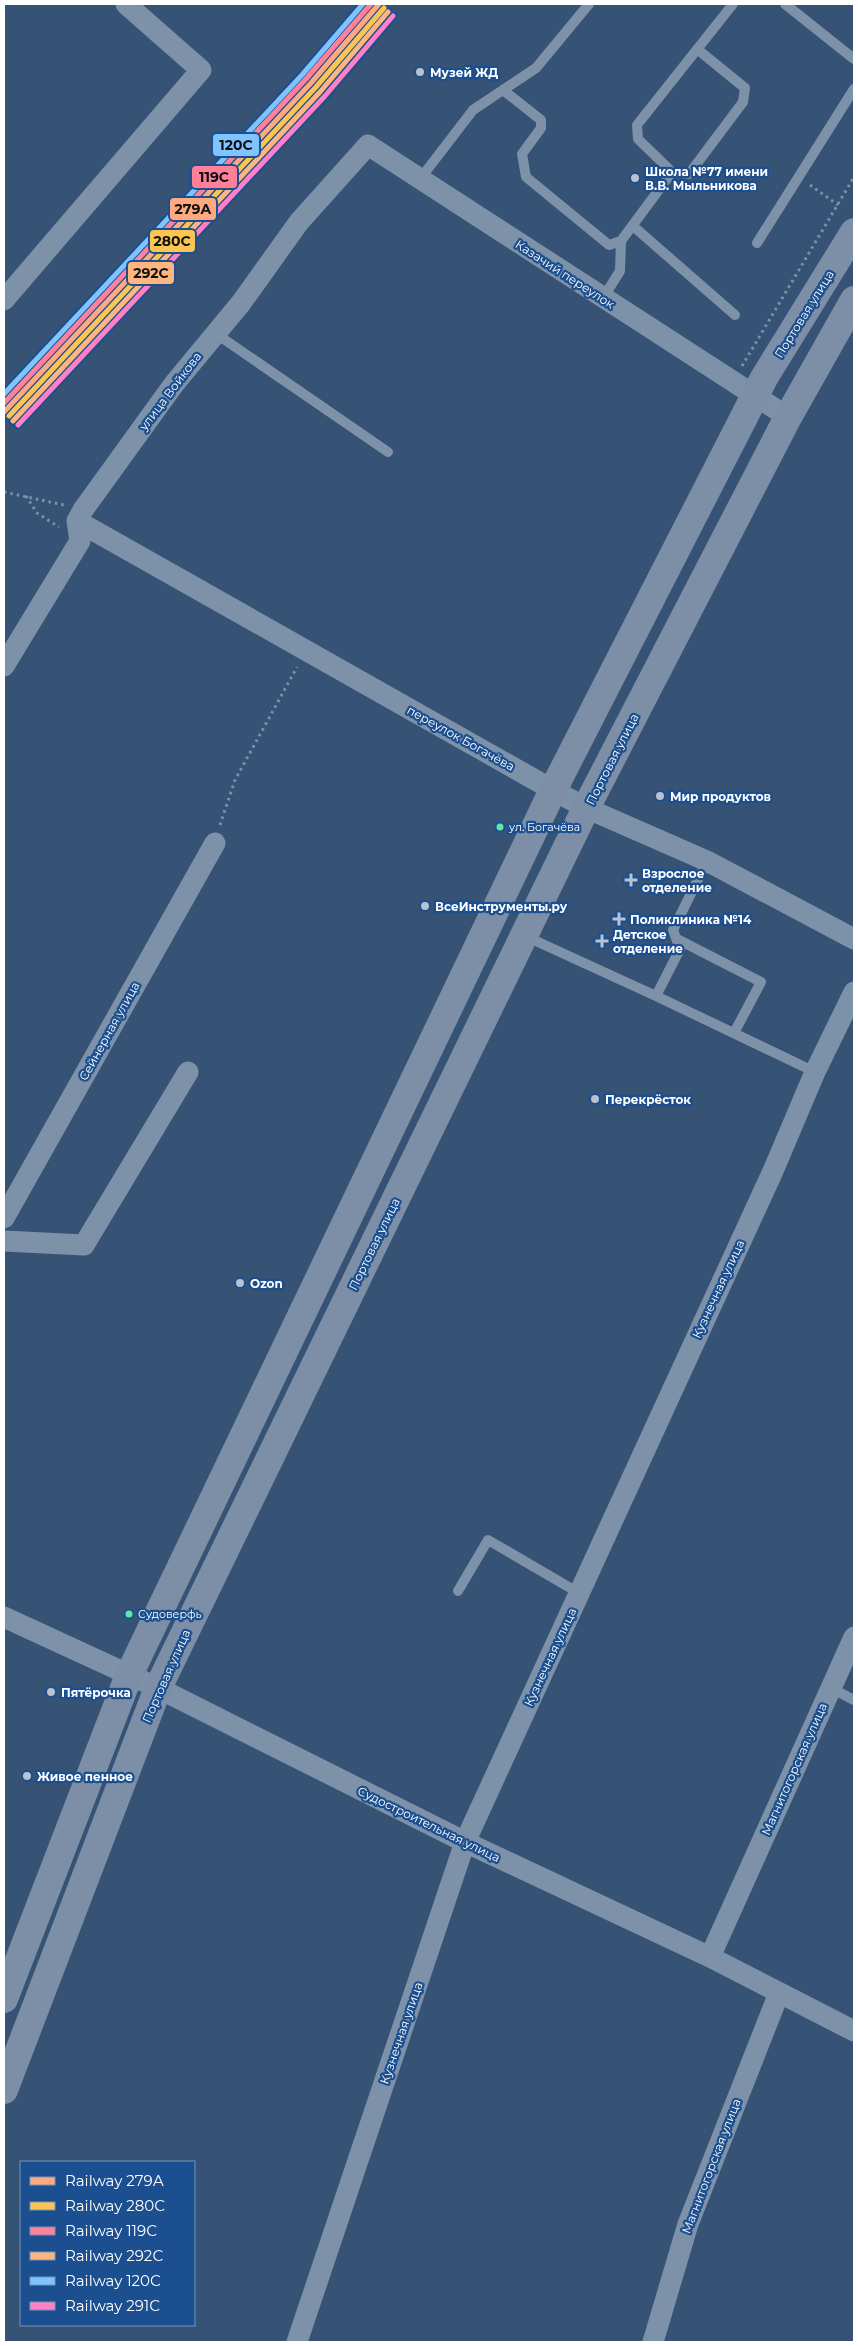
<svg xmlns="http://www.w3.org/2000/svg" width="858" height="2346" viewBox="0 0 858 2346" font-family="Montserrat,sans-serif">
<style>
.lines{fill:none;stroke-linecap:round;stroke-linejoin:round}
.path{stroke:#7d92a8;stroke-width:3;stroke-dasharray:2.5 4;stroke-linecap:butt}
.lane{stroke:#7d92a8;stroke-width:10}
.street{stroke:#7d92a8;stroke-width:21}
.primary{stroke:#7d8ea7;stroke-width:28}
.rail-1-casing{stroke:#1b4f8f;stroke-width:9}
.rail-2-casing{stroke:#1b4f8f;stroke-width:9}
.rail-3-casing{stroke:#1b4f8f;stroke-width:9}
.rail-4-casing{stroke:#1b4f8f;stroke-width:9}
.rail-5-casing{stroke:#1b4f8f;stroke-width:9}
.rail-6-casing{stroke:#1b4f8f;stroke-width:9}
.rail-1{stroke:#ffa980;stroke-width:5}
.rail-2{stroke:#fcc553;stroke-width:5}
.rail-3{stroke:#ff8098;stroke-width:5}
.rail-4{stroke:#ffb580;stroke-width:5}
.rail-5{stroke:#80c4ff;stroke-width:5}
.rail-6{stroke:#ff80c5;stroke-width:5}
.poi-dot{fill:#b9c2ce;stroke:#1b4f8f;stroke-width:2}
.bus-dot{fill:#60e9a3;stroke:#1b4f8f;stroke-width:2}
.labels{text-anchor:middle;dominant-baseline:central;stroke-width:4.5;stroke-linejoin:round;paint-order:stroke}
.bus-label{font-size:11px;fill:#fff;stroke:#1b4f8f;text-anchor:start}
.poi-label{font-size:12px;font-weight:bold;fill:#fff;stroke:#1b4f8f;text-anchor:start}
.street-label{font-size:12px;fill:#fff;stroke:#1b4f8f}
.line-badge{stroke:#1b4f8f;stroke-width:2}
.pale-badge-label{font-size:14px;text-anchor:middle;font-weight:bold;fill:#111}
</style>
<rect width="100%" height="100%" fill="#365274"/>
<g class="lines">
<path class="path" d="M810 185 838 205
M742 366 854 177
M4 492 64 505
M26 496 37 513 59 527
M220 825 235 780 297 667"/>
<path class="lane" d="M785 4 854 59
M503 90 541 120V128L522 154 526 177 609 245 621 241
M672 172 689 174 743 102 745 88 697 49
M420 179 473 110 536 68 589 4
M633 226 735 315
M757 243 854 89
M603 298 620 271 621 241 672 172 638 139 637 125 733 4
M215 333 388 452
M707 861 673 930 680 949 656 996 815 1072
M525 936 656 996
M677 939 761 982 734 1033
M458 1591 488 1540 579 1593
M831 1688 854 1700"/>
<path class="street" d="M4 300 201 70 126 4
M77 521 553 790 586 808 707 861 854 939
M4 666 80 541 77 521 83 510 174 384 241 303 299 222 368 145 788 417
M4 1218 215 843
M4 1241 84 1245 188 1072
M4 1617 158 1688 465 1842 710 1957 854 2031
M710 1957 854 1637
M297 2342 465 1842 773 1171 815 1072 854 992
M653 2342 688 2224 779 1993"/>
<path class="primary" d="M4 1999 129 1675 553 790 764 378 854 232
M4 2090 158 1688 586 808 788 417 854 300"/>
<g class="rail-1-casing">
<path id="rail-1" d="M4 412 311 83 379 4"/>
</g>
<g class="rail-2-casing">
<path id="rail-2" d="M9 416 316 87 384 8"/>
</g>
<g class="rail-3-casing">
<path id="rail-3" d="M4 403 306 79 371 4"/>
</g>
<g class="rail-4-casing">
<path id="rail-4" d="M13 421 320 92 388 12"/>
</g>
<g class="rail-5-casing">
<path id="rail-5" d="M4 394 302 75 363 4"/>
</g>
<g class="rail-6-casing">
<path id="rail-6" d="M18 425 325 96 393 16"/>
</g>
<use href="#rail-1" class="rail-1"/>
<use href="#rail-2" class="rail-2"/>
<use href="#rail-3" class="rail-3"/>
<use href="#rail-4" class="rail-4"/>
<use href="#rail-5" class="rail-5"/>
<use href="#rail-6" class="rail-6"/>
</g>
<g class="poi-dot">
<circle cx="420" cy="72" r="5"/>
<circle cx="635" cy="178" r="5"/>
<circle cx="660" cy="796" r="5"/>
<path d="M628.5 872.5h5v5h5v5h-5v5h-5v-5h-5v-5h5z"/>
<circle cx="425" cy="906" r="5"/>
<path d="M616.5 911.5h5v5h5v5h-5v5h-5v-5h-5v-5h5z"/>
<path d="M599.5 933.5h5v5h5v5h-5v5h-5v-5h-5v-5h5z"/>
<circle cx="595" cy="1099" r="5"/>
<circle cx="240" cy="1283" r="5"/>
<circle cx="51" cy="1692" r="5"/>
<circle cx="27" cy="1776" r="5"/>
</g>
<g class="bus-dot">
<circle cx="500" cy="827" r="4.5"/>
<circle cx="129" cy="1614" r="4.5"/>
</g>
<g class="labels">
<g class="bus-label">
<text x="509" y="827">ул. Богачёва</text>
<text x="138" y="1614">Судоверфь</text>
</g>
<g class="poi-label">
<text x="430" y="72">Музей ЖД</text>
<text x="645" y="171">Школа №77 имени<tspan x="645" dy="14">В.В. Мыльникова</tspan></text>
<text x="670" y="796">Мир продуктов</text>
<text x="642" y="873">Взрослое<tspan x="642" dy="14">отделение</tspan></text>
<text x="435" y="906">ВсеИнструменты.ру</text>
<text x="630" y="919">Поликлиника №14</text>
<text x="613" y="934">Детское<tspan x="613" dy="14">отделение</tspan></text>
<text x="605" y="1099">Перекрёсток</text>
<text x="250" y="1283">Ozon</text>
<text x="61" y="1692">Пятёрочка</text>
<text x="37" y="1776">Живое пенное</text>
</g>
<g class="street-label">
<text transform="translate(565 274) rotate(33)">Казачий переулок</text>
<text transform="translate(804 314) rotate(-58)">Портовая улица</text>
<text transform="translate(170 391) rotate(-53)">улица Войкова</text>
<text transform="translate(461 738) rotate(29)">переулок Богачёва</text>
<text transform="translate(612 759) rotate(-63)">Портовая улица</text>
<text transform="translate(109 1031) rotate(-61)">Сейнерная улица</text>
<text transform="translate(374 1244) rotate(-64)">Портовая улица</text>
<text transform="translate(718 1289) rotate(-65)">Кузнечная улица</text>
<text transform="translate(550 1657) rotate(-65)">Кузнечная улица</text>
<text transform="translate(166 1676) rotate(-66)">Портовая улица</text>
<text transform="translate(794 1769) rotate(-66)">Магнитогорская улица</text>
<text transform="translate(429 1824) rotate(26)">Судостроительная улица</text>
<text transform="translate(401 2033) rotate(-71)">Кузнечная улица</text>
<text transform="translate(711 2166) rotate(-69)">Магнитогорская улица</text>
</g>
</g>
<g class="line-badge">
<rect x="212" y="133" width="48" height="24" rx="5" fill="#80c4ff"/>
<rect x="191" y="165" width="47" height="24" rx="5" fill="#ff8098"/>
<rect x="169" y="197" width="48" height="24" rx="5" fill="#ffa980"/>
<rect x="149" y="229" width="47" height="24" rx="5" fill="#fcc553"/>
<rect x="127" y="261" width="48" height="24" rx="5" fill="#ffb580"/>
</g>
<g class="pale-badge-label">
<text x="236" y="150">120С</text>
<text x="214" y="182">119С</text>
<text x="193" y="214">279А</text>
<text x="172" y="246">280С</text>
<text x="151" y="278">292С</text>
</g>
<rect width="858" height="2346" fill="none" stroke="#ffffff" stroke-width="10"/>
<rect x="20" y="2161" width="175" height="165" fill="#1b4f8f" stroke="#7695bc"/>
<rect x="30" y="2177" width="25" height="8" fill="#ffa980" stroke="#7695bc"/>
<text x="65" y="2186" font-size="15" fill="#ffffff">Railway 279А</text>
<rect x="30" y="2202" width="25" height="8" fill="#fcc553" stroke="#7695bc"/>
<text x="65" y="2211" font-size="15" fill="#ffffff">Railway 280С</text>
<rect x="30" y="2227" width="25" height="8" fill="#ff8098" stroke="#7695bc"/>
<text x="65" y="2236" font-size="15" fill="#ffffff">Railway 119С</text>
<rect x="30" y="2252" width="25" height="8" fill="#ffb580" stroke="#7695bc"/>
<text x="65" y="2261" font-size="15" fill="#ffffff">Railway 292С</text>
<rect x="30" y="2277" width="25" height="8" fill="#80c4ff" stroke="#7695bc"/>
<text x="65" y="2286" font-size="15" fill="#ffffff">Railway 120С</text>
<rect x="30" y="2302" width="25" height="8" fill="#ff80c5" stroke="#7695bc"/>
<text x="65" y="2311" font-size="15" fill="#ffffff">Railway 291С</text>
</svg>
